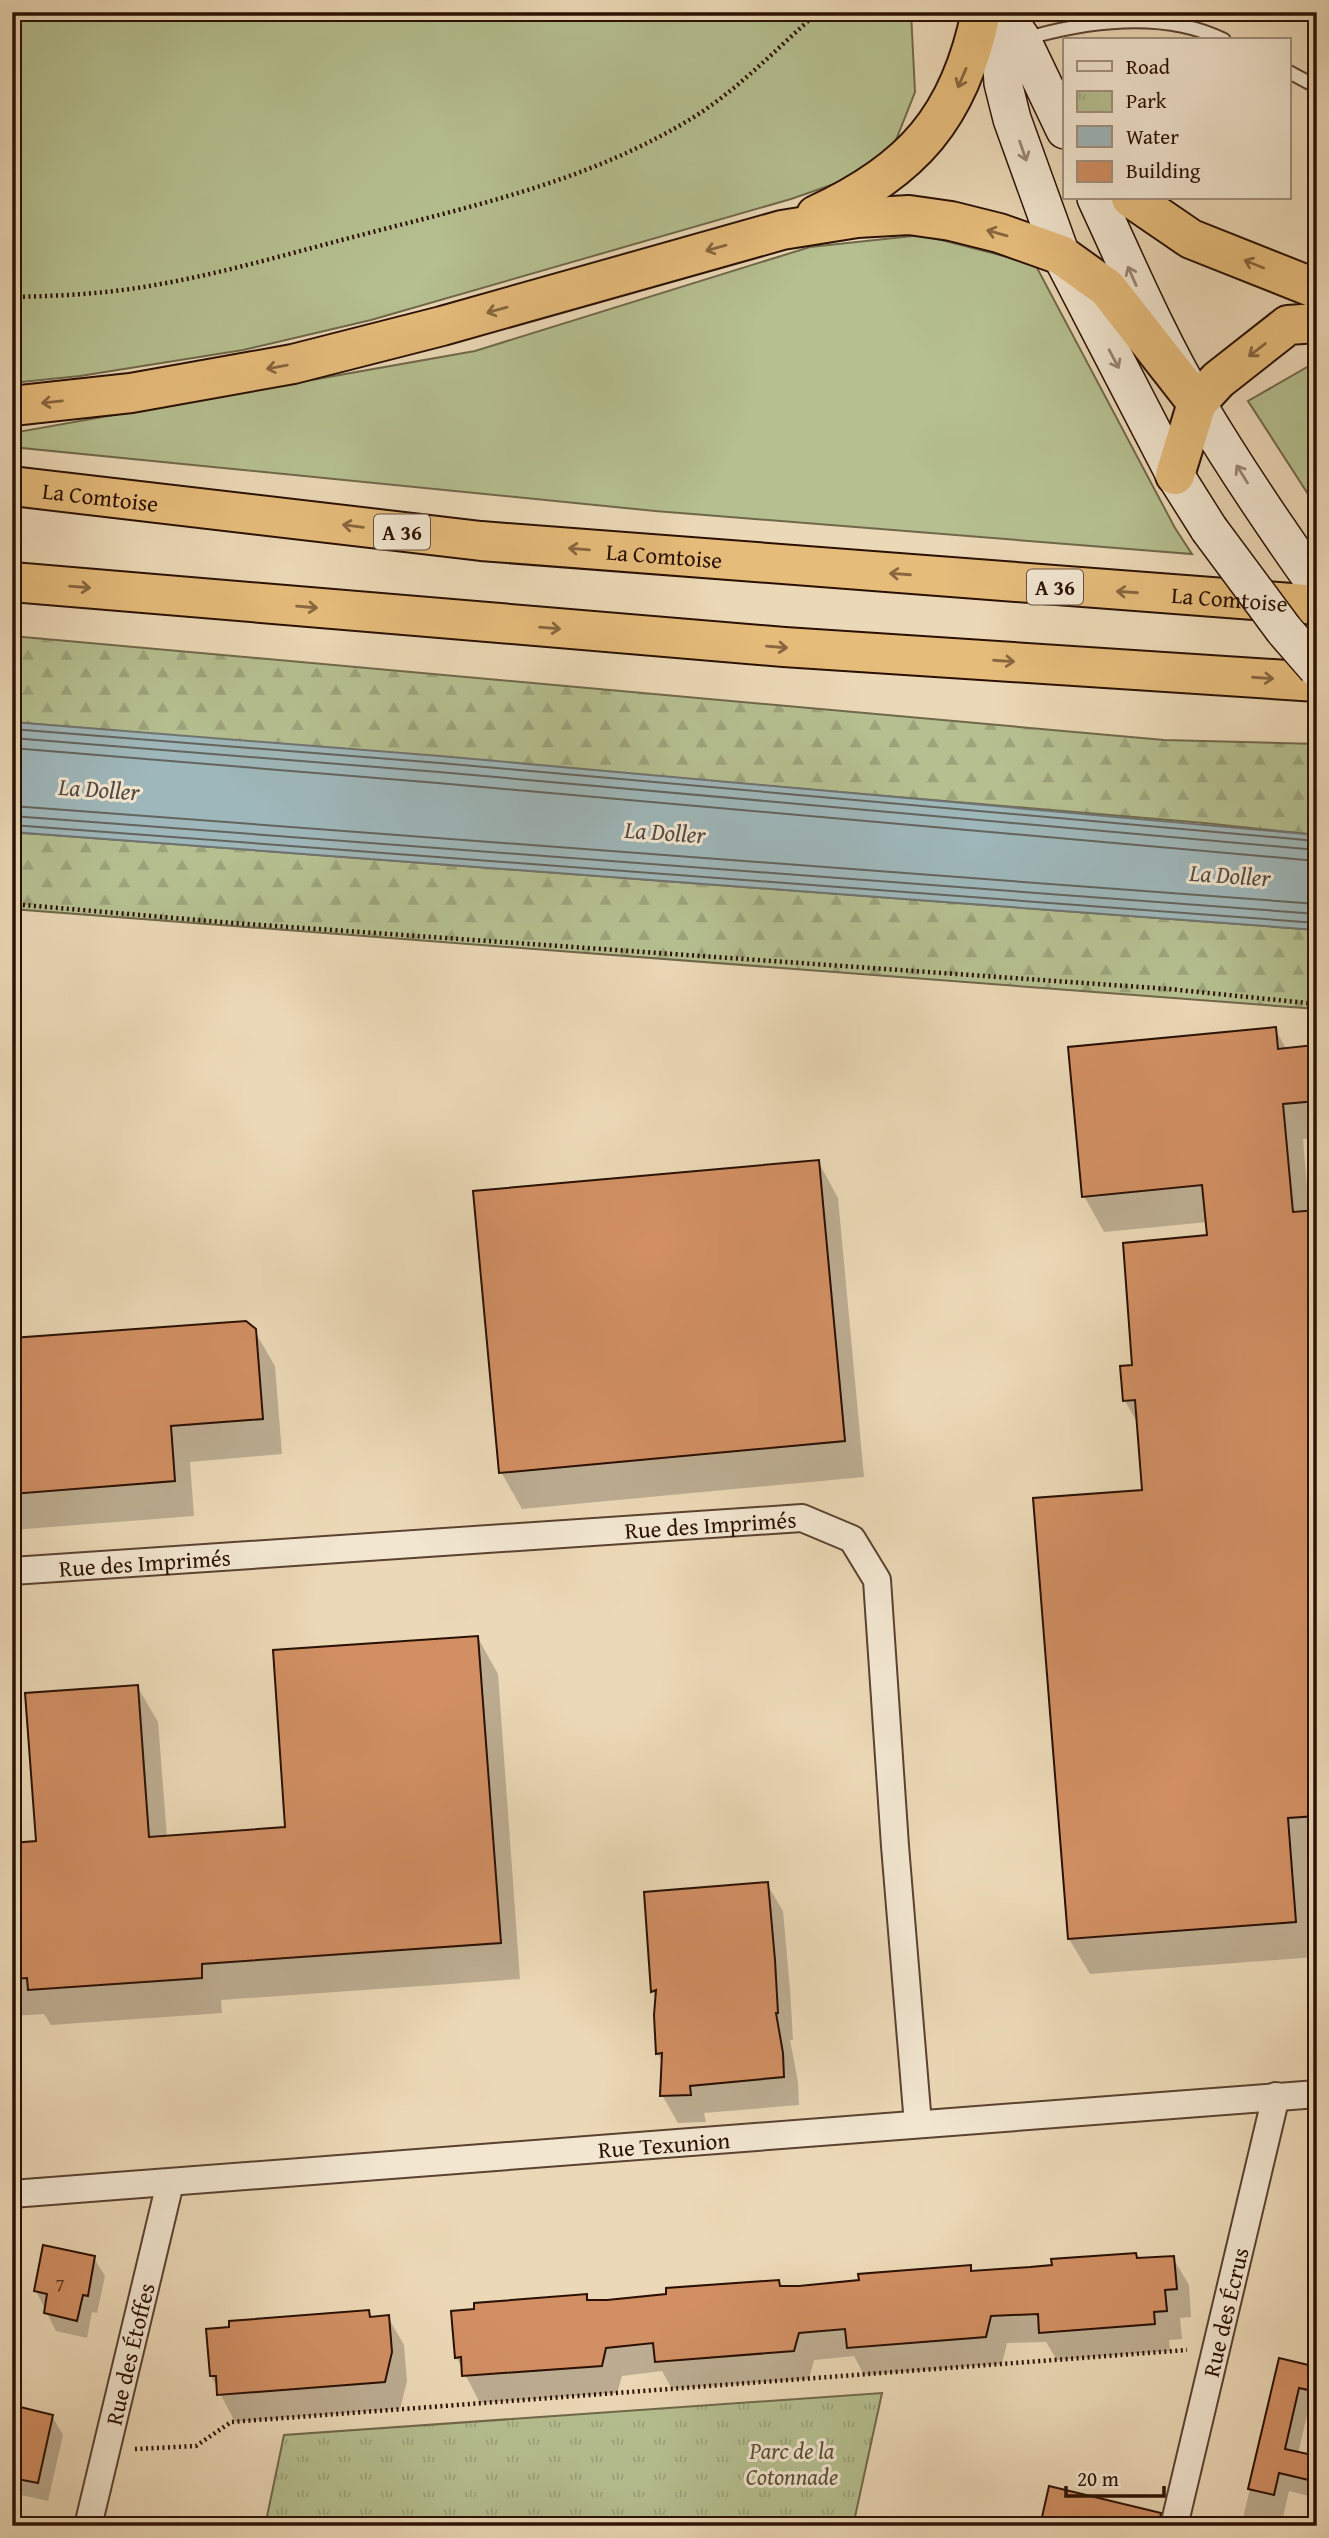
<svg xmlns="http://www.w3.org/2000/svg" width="1329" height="2538" viewBox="0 0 1329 2538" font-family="'Gentium Book Plus',serif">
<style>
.grass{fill:#b5bf90;stroke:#70684a;stroke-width:2}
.forest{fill:url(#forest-firs);stroke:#70684a;stroke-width:2}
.park{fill:url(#park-tufts);stroke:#70684a;stroke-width:2}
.water{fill:#9eb7ba;stroke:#707471;stroke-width:2}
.shadow{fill:#0003}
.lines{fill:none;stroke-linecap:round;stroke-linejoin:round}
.shore{stroke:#64645e;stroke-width:2}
.building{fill:#d18f63;stroke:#2a1003;stroke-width:2}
.lane-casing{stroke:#5a4230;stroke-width:16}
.street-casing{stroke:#5a4230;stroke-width:30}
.secondary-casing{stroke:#2a1003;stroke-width:40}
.highway-casing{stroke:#2a1003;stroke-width:42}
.path{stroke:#2a1003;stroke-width:4.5;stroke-dasharray:2 3.5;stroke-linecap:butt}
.lane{stroke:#f2e6d0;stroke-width:12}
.street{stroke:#f2e6d0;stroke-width:26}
.secondary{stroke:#f2e6d0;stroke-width:37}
.highway{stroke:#e6bc7b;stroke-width:38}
.secondary-bridge-casing{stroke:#2a1003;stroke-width:40;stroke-linecap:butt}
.secondary-bridge{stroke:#f2e6d0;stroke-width:37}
.oneway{stroke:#88663f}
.oneway2{stroke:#988674}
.labels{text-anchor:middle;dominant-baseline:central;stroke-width:6;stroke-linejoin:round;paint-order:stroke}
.number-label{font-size:19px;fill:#54301b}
.shield{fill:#f2e6d0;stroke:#665040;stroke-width:2}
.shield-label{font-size:21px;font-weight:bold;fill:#2a1003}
.street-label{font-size:23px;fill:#2a1003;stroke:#f2e6d0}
.park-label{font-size:23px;font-style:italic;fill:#5b4d34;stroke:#f2e6d0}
.water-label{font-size:24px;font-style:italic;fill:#534a43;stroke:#f2e6d0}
</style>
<defs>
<pattern id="forest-firs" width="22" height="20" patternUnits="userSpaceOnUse" patternTransform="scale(1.75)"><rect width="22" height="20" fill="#b5bf90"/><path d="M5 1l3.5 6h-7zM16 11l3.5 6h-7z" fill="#9ca37b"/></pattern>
<pattern id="park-tufts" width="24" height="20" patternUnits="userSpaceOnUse" patternTransform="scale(1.75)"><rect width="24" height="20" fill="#b5bf90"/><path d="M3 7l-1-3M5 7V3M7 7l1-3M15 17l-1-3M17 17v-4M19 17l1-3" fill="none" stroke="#9ca37b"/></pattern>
</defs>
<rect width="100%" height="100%" fill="#ebd8b6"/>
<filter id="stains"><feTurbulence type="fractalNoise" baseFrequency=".00286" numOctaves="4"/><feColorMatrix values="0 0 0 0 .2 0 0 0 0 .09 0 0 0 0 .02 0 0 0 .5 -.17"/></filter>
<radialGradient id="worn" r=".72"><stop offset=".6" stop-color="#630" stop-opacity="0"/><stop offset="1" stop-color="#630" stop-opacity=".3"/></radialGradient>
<path class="grass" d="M12 12H911L915 92 896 140 873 163 837 183 791 199 371 320 243 350 80 376 12 383Z
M922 235 1035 264 1175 528 1192 554 655 511 12 447V433L475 351 810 247Z
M1309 366H1317V508L1248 401Z"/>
<path class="forest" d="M12 636 1164 740 1317 744V835L1204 823 12 722Z
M12 832 1317 930V1009L12 909Z"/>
<path class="park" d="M882 2393 853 2526H265L284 2435Z"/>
<path class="water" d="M12 722 440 756 1317 835V930L12 832Z"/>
<path class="shadow" d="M1275 1029 1287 1050 1313 1047 1317 1054V1138L1303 1139 1309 1210 1317 1209V1853L1307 1854 1315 1957 1090 1974 1069 1939 1144 1492 1138 1424 1125 1401 1134 1367 1209 1237 1208 1222 1104 1232 1084 1196Z
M818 1161 838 1198 864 1477 522 1509 501 1472Z
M254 1330 275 1366 282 1454 190 1462 194 1516 12 1530V1341Z
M478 1638 498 1674 520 1979 221 2000 222 2013 51 2025 44 2014 12 2016V1845L38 1843 137 1686 158 1722 167 1837 287 1828Z
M767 1884 783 1911 790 1989 793 2040H790L798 2082 799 2105 704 2113 706 2122 678 2123 662 2095 663 2064 658 2054 657 2000 653 1992 645 1893Z
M1135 2255 1138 2260 1173 2258 1189 2285 1191 2317 1180 2318 1182 2339 1169 2340 1170 2351 1057 2360 1046 2342 1007 2343 1002 2364 864 2375 854 2356 814 2360 809 2379 672 2389 662 2371 622 2376 617 2393 480 2403 456 2357 586 2296 589 2302H607L778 2282 782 2288 799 2287 970 2267 974 2273 1030 2269Z
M94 2258 105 2276 97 2313 92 2312 87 2338 56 2331 36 2291Z
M368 2312 372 2318 388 2317 404 2345 407 2381 400 2409 235 2422 211 2376 231 2329Z
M1281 2360 1317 2368V2408L1309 2406 1298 2454 1317 2458V2498L1289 2491 1281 2526H1241Z
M12 2407 52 2416 63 2435 48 2501 16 2494 12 2487Z"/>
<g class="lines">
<path class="shore" d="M12 729 440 763 1317 841
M12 738 439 772 1317 850
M12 748 438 783 1317 861
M12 806 1317 904
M12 816 1317 914
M12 825 1317 923"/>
</g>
<path class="building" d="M1276 1027 1278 1049 1314 1045 1317 1078V1101L1283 1104 1293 1212 1317 1210V1816L1288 1818 1296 1922 1068 1939 1033 1498 1142 1490 1135 1400 1123 1401 1120 1366 1132 1365 1123 1243 1207 1235 1202 1185 1082 1197 1068 1047Z
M819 1160 845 1441 499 1473 473 1191Z
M246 1321 256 1329 263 1419 171 1426 175 1481 12 1494V1338Z
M478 1636 501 1943 202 1964V1978L28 1990 27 1978 12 1979V1843L36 1841 25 1693 138 1685 149 1837 285 1827 273 1650Z
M768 1882 775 1960 778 2013H776L783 2053 784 2077 690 2086 691 2095 660 2096 662 2053 656 2054 654 2015 656 1990 651 1992 644 1892Z
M43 2245 95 2256 88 2296 83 2295 77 2321 44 2313 47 2294 34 2291Z
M1136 2253 1137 2258 1174 2256 1177 2289 1165 2290 1167 2311 1154 2312 1155 2324 1039 2333 1038 2314 991 2316 986 2337 847 2348 845 2329 799 2333 794 2351 655 2362 653 2343 606 2348 602 2366 462 2376 461 2357 455 2358 451 2311 474 2309V2303L587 2294V2300H607L666 2294V2288L779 2280 780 2286H799L859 2280 858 2274 971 2265V2271L1030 2267 1052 2265 1051 2259Z
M369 2310 370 2317 389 2315 392 2352 385 2382 217 2395 216 2376H210L206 2329 229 2327V2321Z
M1279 2358 1317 2367V2392L1299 2388 1285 2449 1317 2456V2482L1279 2473 1274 2495 1248 2489Z
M12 2405 53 2415 38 2483 12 2478Z
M1049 2486 1161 2513 1159 2526H1040Z"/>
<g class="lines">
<g class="lane-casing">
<path id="lane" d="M1035 36C1095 20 1167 12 1224 40
M1289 72 1317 87"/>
</g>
<g class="street-casing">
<g id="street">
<path id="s1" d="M12 1571 802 1518 852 1539 877 1580 895 1846 918 2124"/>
<path id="s2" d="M12 2194 1317 2094"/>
<path id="s3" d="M88 2526 170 2183"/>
<path id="s4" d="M1174 2526 1276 2096"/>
</g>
</g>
<g class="secondary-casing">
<path id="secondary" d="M998 12 1003 83 1012 119 1061 255 1175 475 1209 529
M1003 12 1021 38 1065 130
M1096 198C1128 267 1158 338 1197 404 1234 466 1275 527 1317 586"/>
</g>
<g class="highway-casing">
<g id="highway">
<path d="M1131 198 1191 239 1317 289"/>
<path d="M816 215C912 171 960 117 981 12"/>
<path d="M12 406 131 393 293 364 442 326 782 230 857 218 909 215 951 221 999 233 1061 255 1107 288 1197 403"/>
<path d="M1175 475 1197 403 1218 380 1288 325 1317 323"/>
<path id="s5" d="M12 486 481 541 1317 605"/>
<path d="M12 582 784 647 1317 682"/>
</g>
</g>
<path class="path" d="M12 297C58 296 104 294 149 286 222 274 294 252 365 234 476 205 584 182 684 123 733 95 775 50 818 12
M12 904 233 923 1169 989 1317 1004
M135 2449 196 2446 231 2422 1187 2350"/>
<use href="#lane" class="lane"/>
<use href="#street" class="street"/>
<use href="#secondary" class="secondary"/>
<use href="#highway" class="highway"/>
<g class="secondary-bridge-casing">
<path id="secondary-bridge" d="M1209 529 1284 630 1317 668"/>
</g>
<use href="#secondary-bridge" class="secondary-bridge"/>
</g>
<defs><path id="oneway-shaft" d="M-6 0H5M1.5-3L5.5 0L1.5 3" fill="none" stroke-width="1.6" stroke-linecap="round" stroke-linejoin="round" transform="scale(1.75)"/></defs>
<g class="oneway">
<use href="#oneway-shaft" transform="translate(962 78) rotate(113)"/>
<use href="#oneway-shaft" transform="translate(997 233) rotate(-164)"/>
<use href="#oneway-shaft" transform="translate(716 248) rotate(164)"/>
<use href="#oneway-shaft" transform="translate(1254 264) rotate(-158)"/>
<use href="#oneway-shaft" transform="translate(497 310) rotate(164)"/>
<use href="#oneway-shaft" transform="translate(1257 350) rotate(142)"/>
<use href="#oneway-shaft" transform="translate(277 367) rotate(170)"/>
<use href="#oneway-shaft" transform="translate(52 402) rotate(174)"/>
<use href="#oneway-shaft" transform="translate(353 526) rotate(-173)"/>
<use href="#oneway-shaft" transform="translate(579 549) rotate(-175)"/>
<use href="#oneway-shaft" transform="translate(900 574) rotate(-176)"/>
<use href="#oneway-shaft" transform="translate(80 587) rotate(5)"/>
<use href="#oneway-shaft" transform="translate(1127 592) rotate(-176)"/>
<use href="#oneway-shaft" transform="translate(307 607) rotate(5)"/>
<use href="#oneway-shaft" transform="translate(550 628) rotate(5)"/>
<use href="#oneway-shaft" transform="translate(777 647) rotate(5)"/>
<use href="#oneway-shaft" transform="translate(1004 661) rotate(4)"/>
<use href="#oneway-shaft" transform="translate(1263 678) rotate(4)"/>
</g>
<g class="oneway2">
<use href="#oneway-shaft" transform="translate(1023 151) rotate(71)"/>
<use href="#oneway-shaft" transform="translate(1132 276) rotate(-114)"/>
<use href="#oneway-shaft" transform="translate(1114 359) rotate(62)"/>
<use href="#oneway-shaft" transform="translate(1242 474) rotate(-122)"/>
</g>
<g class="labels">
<g class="number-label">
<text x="60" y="2284">7</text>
</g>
<g class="shield">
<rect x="374" y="514.5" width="56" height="35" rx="5"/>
<rect x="1027" y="569.5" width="56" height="35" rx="5"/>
</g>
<g class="shield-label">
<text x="402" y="532">A 36</text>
<text x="1055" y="587">A 36</text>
</g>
<g class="street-label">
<text stroke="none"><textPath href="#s5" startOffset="89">La Comtoise</textPath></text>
<text stroke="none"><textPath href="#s5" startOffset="656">La Comtoise</textPath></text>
<text stroke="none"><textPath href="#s5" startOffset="1223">La Comtoise</textPath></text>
<text stroke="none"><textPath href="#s1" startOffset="700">Rue des Imprimés</textPath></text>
<text stroke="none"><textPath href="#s1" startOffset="133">Rue des Imprimés</textPath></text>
<text stroke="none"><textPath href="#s2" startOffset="654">Rue Texunion</textPath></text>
<text stroke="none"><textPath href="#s4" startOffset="220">Rue des Écrus</textPath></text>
<text stroke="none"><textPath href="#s3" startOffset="177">Rue des Étoffes</textPath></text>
</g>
<g class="park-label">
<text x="792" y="2450">Parc de la<tspan x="792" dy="26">Cotonnade</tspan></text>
</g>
<g class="water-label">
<text transform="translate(99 789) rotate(4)">La Doller</text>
<text transform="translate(665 832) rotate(4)">La Doller</text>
<text transform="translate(1230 875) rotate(4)">La Doller</text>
</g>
</g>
<rect width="1329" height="2538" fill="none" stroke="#ebd8b6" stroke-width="42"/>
<rect x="14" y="14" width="1301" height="2510" fill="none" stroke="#2a1003" stroke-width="3.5"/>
<rect x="21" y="21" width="1287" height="2496" fill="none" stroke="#2a1003" stroke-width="2"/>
<rect x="1063" y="38" width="228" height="161" fill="#f2e6d0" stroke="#a2907e" stroke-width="2"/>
<rect x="1077" y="61" width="35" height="10" fill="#f2e6d0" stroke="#a2907e" stroke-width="2"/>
<text x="1126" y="74" font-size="21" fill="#2a1003">Road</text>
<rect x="1077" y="91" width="35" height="21" fill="url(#park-tufts)" stroke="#a2907e" stroke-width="2"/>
<text x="1126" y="108" font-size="21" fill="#2a1003">Park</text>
<rect x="1077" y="126" width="35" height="21" fill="#9eb7ba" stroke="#a2907e" stroke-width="2"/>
<text x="1126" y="144" font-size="21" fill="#2a1003">Water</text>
<rect x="1077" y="161" width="35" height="21" fill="#d18f63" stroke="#a2907e" stroke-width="2"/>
<text x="1126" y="178" font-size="21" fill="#2a1003">Building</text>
<path d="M1066 2486v10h98v-10" fill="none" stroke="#2a1003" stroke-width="3.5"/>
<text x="1077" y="2486" font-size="21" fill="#2a1003" stroke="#f2e6d0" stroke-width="5" paint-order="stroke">20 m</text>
<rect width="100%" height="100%" filter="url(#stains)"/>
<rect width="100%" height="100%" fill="url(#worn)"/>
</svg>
